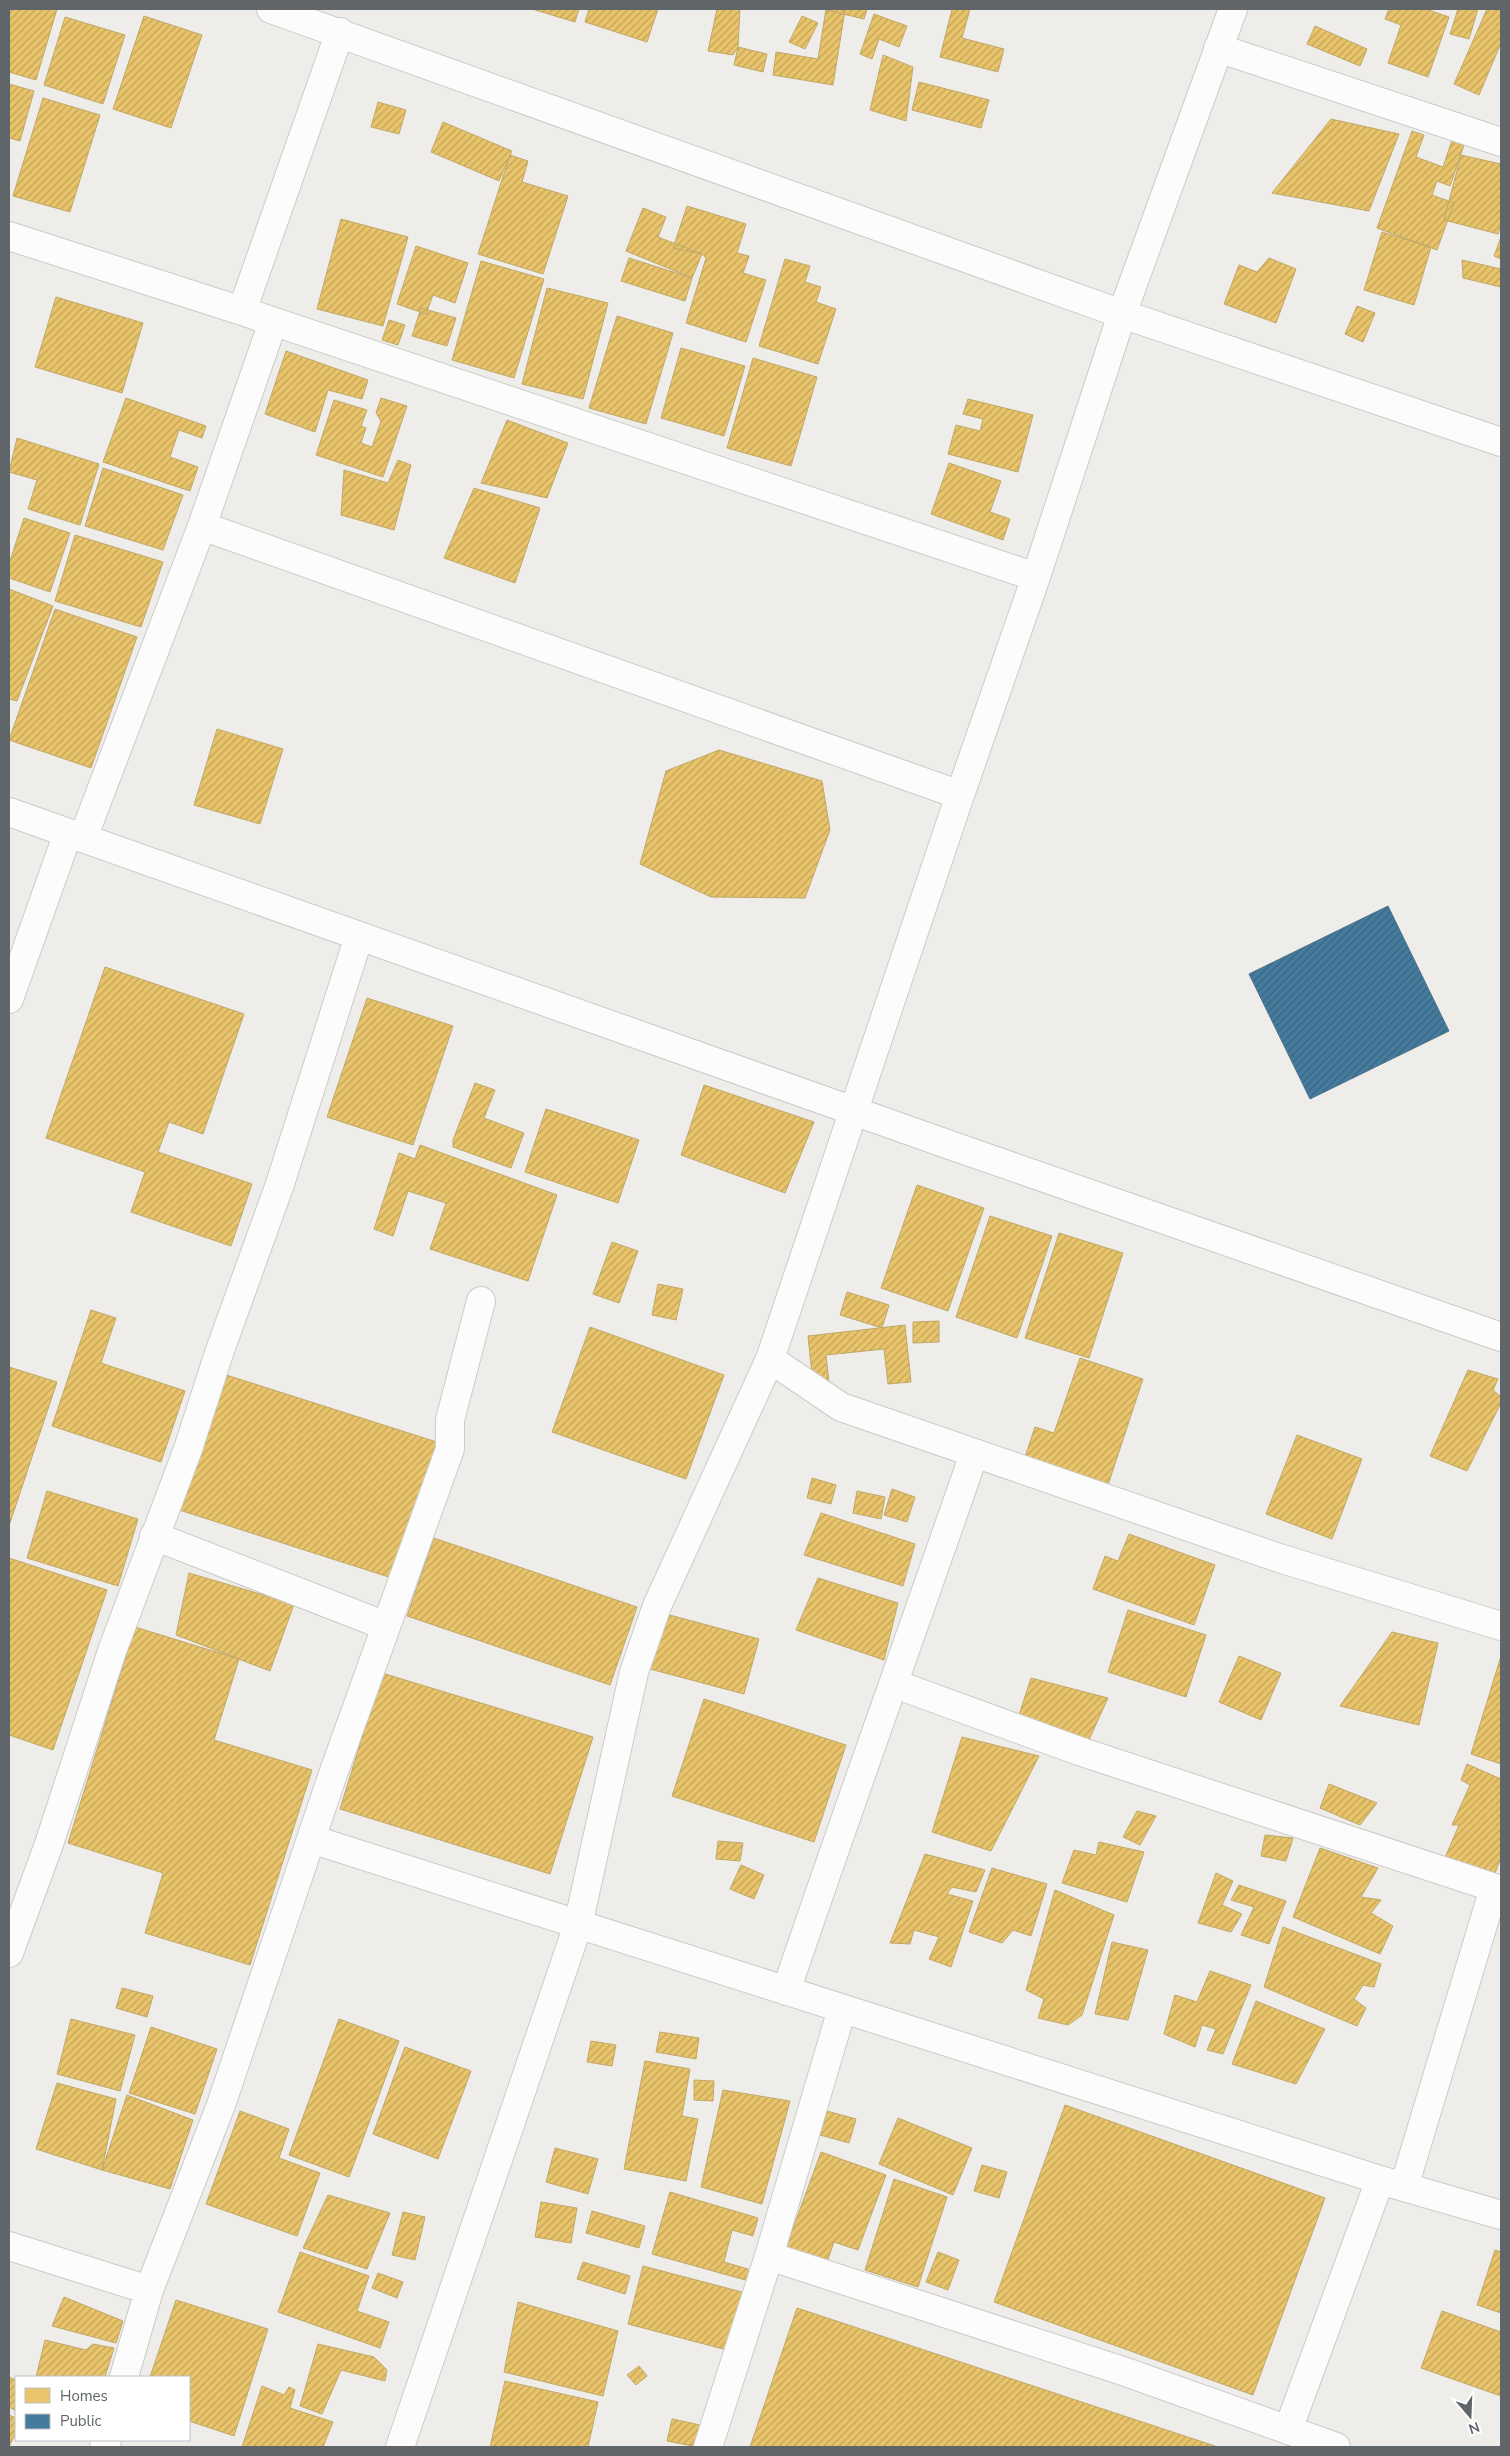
<svg xmlns="http://www.w3.org/2000/svg" width="1510" height="2456" viewBox="0 0 1510 2456" font-family="'Nunito Sans',sans-serif">
<style>
.homes{fill:url(#homes-hatch);stroke:#c0a869}
.public{fill:url(#public-hatch);stroke:#4d748d}
.lines{fill:none;stroke-linecap:round;stroke-linejoin:round}
.street-casing{stroke:#cbcbca;stroke-width:30}
.street{stroke:#fdfcfc;stroke-width:28}
</style>
<defs>
<pattern id="homes-hatch" width="6" height="6" patternUnits="userSpaceOnUse" patternTransform="scale(1.25)"><rect width="6" height="6" fill="#e9c46a"/><path d="M-1 1l2-2M0 6l6-6M5 7l2-2" fill="none" stroke="#c0a35b"/></pattern>
<pattern id="public-hatch" width="6" height="6" patternUnits="userSpaceOnUse" patternTransform="scale(1.25)"><rect width="6" height="6" fill="#457b9d"/><path d="M-1 1l2-2M0 6l6-6M5 7l2-2" fill="none" stroke="#3b647e"/></pattern>
</defs>
<rect width="100%" height="100%" fill="#efedea"/>
<path class="homes" d="M9 9H57L36 80 9 72Z
M532 9H579L575 22Z
M589 9H658L647 42 585 22Z
M717 9H740L738 47 733 55 708 51Z
M822 9H867L864 19Z
M826 9 845 10 833 85 773 75 776 52 818 59Z
M952 9H970L962 38 1004 49 998 72 940 57Z
M1389 9H1426L1449 17 1428 77 1388 63 1401 25 1385 19Z
M1458 9H1478L1469 39 1450 34Z
M1487 9H1501V43L1479 95 1454 84Z
M874 14 907 26 899 47 879 39 872 59 860 54Z
M144 16 202 35 171 128 113 109Z
M802 16 818 23 805 49 789 42Z
M65 17 125 35 103 104 44 85Z
M1315 26 1367 49 1360 66 1307 44Z
M738 47 767 54 763 72 734 65Z
M883 55 913 67 906 121 870 110Z
M919 82 989 100 981 128 912 110Z
M9 84 34 91 20 141 9 138Z
M43 98 100 115 70 212 13 196Z
M378 102 406 110 399 134 371 127Z
M1331 119 1399 134 1369 211 1272 193Z
M443 122 512 151 499 181 431 152Z
M1412 131 1424 135 1416 157 1443 167 1452 140 1464 145 1450 186 1437 181 1432 195 1454 203 1437 250 1377 228Z
M510 155 528 161 522 182 568 196 543 274 478 254Z
M1461 155 1501 164V224L1498 234 1444 220Z
M687 206 746 224 737 253 749 256 743 273 766 280 746 342 686 323 706 258 702 254 673 248Z
M643 208 666 217 658 237 702 254 692 278 626 251Z
M341 219 408 237 383 326 317 309Z
M1382 232 1431 247 1414 305 1364 290Z
M1501 237V259L1494 256Z
M416 246 468 263 455 303 433 295 426 314 397 304Z
M629 258 692 278 685 301 621 281Z
M1269 258 1296 269 1276 323 1224 304 1239 265 1257 272Z
M785 259 810 266 805 282 821 287 816 302 836 309 818 364 759 346Z
M1462 260 1501 269V287L1463 278Z
M481 261 544 279 514 378 452 360Z
M547 288 608 303 583 399 522 384Z
M56 297 143 323 122 393 35 367Z
M1357 306 1375 313 1363 342 1345 334Z
M421 308 456 318 447 346 412 336Z
M617 316 673 333 646 424 589 408Z
M389 320 405 325 398 345 382 340Z
M681 348 745 366 724 436 661 418Z
M286 351 368 380 362 399 328 390 315 432 265 414Z
M753 358 817 377 791 466 727 448Z
M126 398 206 426 202 438 179 430 170 457 198 467 190 491 103 462Z
M381 398 407 406 383 477 316 455 334 400 367 410 361 426 366 428 361 443 372 447 381 421 376 413Z
M968 399 1033 415 1018 472 948 454 956 425 980 431 983 419 963 414Z
M507 420 568 443 547 498 481 483Z
M17 438 99 464 80 525 28 509 37 480 9 472Z
M398 460 411 465 394 530 341 515 344 470 388 483Z
M949 463 1001 481 990 512 1010 519 1003 540 931 514Z
M103 468 183 495 163 550 85 526Z
M474 488 540 508 515 583 444 558Z
M24 518 70 533 50 592 9 578V564Z
M75 535 163 562 141 627 55 601Z
M9 589 53 606 17 701 9 699Z
M55 609 137 637 91 768 9 740Z
M217 729 283 749 260 824 194 805Z
M719 750 822 781 830 830 805 898 711 897 640 864 666 771Z
M105 967 244 1014 203 1134 169 1122 158 1152 252 1184 231 1246 131 1212 145 1172 46 1138Z
M367 998 453 1026 413 1145 327 1117Z
M475 1083 495 1090 484 1118 524 1133 511 1168 453 1147V1140Z
M704 1085 814 1122 785 1193 681 1155Z
M546 1109 639 1140 618 1203 525 1172Z
M420 1145 557 1195 528 1281 430 1249 446 1203 408 1191 393 1236 374 1229 399 1153 415 1159Z
M917 1185 984 1208 948 1311 881 1288Z
M990 1216 1052 1236 1017 1338 956 1317Z
M1059 1233 1123 1253 1089 1358 1025 1338Z
M612 1242 638 1251 619 1303 593 1294Z
M658 1284 683 1289 676 1320 652 1315Z
M847 1292 889 1305 882 1328 840 1315Z
M91 1310 116 1318 101 1363 185 1391 161 1462 52 1426Z
M939 1321V1342L913 1343V1322Z
M905 1325 911 1382 888 1384 884 1349 826 1355 830 1392 814 1394 808 1336Z
M590 1327 724 1375 686 1479 552 1432Z
M1080 1358 1143 1379 1108 1485 1025 1457 1035 1427 1054 1433Z
M9 1367 57 1382 9 1526Z
M1468 1370 1498 1379 1493 1390 1501 1397V1403L1467 1471 1430 1456Z
M217 1372 440 1443 395 1579 173 1508Z
M1297 1435 1362 1459 1332 1539 1266 1514Z
M812 1478 836 1485 831 1504 807 1498Z
M892 1489 915 1497 907 1522 884 1515Z
M47 1491 138 1519 118 1586 27 1558Z
M857 1491 885 1497 881 1519 853 1513Z
M821 1513 915 1544 903 1586 804 1555Z
M1129 1534 1215 1565 1194 1625 1093 1589 1105 1556 1118 1561Z
M434 1538 637 1607 610 1685 407 1616Z
M9 1558 107 1590 53 1750 9 1735Z
M189 1573 294 1604 270 1671 176 1635Z
M818 1578 898 1603 884 1660 796 1630Z
M1128 1610 1206 1635 1186 1697 1108 1672Z
M666 1614 759 1639 744 1694 650 1669Z
M135 1627 239 1659 214 1740 312 1770 250 1965 145 1933 163 1873 68 1843Z
M1392 1632 1438 1643 1419 1725 1340 1706Z
M1239 1656 1281 1673 1261 1720 1219 1702Z
M1501 1656V1764L1471 1754Z
M382 1673 593 1737 550 1874 340 1809Z
M1031 1678 1108 1698 1087 1744 1019 1715Z
M704 1699 846 1745 814 1842 672 1796Z
M962 1737 1039 1756 991 1851 932 1832Z
M1467 1764 1501 1779V1857L1493 1879 1444 1860 1459 1825H1452L1470 1785 1461 1780Z
M1329 1784 1377 1803 1360 1825 1320 1808Z
M1137 1811 1156 1816 1140 1845 1123 1837Z
M1265 1835 1293 1838 1286 1861 1261 1856Z
M718 1841 743 1843 740 1861 716 1859Z
M1099 1842 1144 1852 1127 1902 1062 1883 1074 1850 1096 1855Z
M1320 1848 1378 1868 1361 1897 1381 1900 1371 1913 1393 1926 1380 1954 1293 1917Z
M925 1854 985 1870 976 1892 952 1887 947 1894 973 1901 951 1967 929 1959 939 1937 914 1930 910 1944 890 1943Z
M741 1865 764 1875 754 1899 730 1889Z
M992 1868 1047 1884 1031 1936 1013 1930 1002 1943 969 1932Z
M1216 1873 1233 1881 1222 1905 1242 1914 1231 1932 1198 1923Z
M1239 1885 1286 1901 1269 1944 1241 1935 1254 1907 1231 1900Z
M1055 1890 1114 1915 1082 2015 1068 2025 1038 2018 1044 1999 1026 1990Z
M1283 1927 1381 1964 1374 1987 1363 1985 1354 1999 1366 2008 1357 2026 1264 1987Z
M1112 1942 1148 1950 1128 2020 1095 2014Z
M1210 1971 1251 1985 1223 2054 1207 2050 1216 2029 1202 2025 1195 2047 1164 2034 1175 1995 1197 2002Z
M122 1988 153 1996 147 2017 116 2008Z
M1256 2001 1325 2029 1296 2084 1232 2064Z
M71 2019 135 2035 120 2091 57 2074Z
M339 2019 399 2041 349 2177 289 2155Z
M151 2027 217 2049 195 2114 129 2093Z
M660 2032 699 2038 696 2059 656 2052Z
M591 2041 616 2045 612 2066 587 2062Z
M405 2047 471 2071 438 2159 373 2134Z
M645 2061 690 2069 682 2116 698 2119 686 2181 624 2169Z
M694 2080 714 2081 713 2101 694 2100Z
M57 2083 116 2099 102 2170 36 2149Z
M723 2090 790 2101 762 2204 701 2187Z
M127 2095 193 2120 170 2189 102 2170Z
M1065 2105 1325 2198 1253 2395 994 2302Z
M240 2111 289 2129 279 2158 320 2173 297 2236 206 2204Z
M827 2111 856 2119 849 2143 820 2135Z
M898 2118 972 2148 953 2195 879 2164Z
M555 2148 598 2159 588 2194 546 2182Z
M821 2152 886 2175 858 2250 834 2242 826 2265 785 2250Z
M982 2165 1007 2172 999 2198 974 2191Z
M894 2179 947 2197 918 2287 865 2270Z
M670 2192 758 2218 753 2236 732 2230 724 2262 748 2269 749 2281 652 2254Z
M328 2195 390 2213 367 2269 303 2248Z
M541 2202 577 2208 571 2243 535 2237Z
M592 2211 645 2226 639 2248 586 2233Z
M403 2212 425 2217 415 2260 392 2255Z
M1495 2250 1501 2252V2313L1477 2305Z
M300 2252 369 2276 357 2311 389 2322 380 2348 278 2312Z
M938 2252 959 2260 948 2290 926 2282Z
M583 2262 630 2276 625 2294 577 2279Z
M643 2266 742 2292 727 2350 628 2324Z
M378 2273 403 2282 397 2298 372 2288Z
M64 2297 123 2321 116 2343 52 2326Z
M176 2300 268 2329 234 2436 189 2421V2377H150Z
M518 2302 618 2331 603 2396 504 2372Z
M797 2308 1218 2447H750Z
M1442 2311 1501 2332V2396L1421 2368Z
M45 2340 86 2350 93 2344 114 2348 105 2377H36Z
M318 2344 374 2357 387 2370 385 2381 341 2370 322 2414 300 2406Z
M639 2366 647 2376 636 2385 627 2375Z
M9 2377 16 2380V2411L9 2407Z
M505 2381 598 2402 588 2447H490Z
M262 2386 284 2395 289 2387 295 2390 290 2408 333 2422 323 2447H242Z
M9 2415 16 2418V2432L9 2447Z
M672 2419 705 2426 698 2447 667 2441Z"/>
<path class="public" d="M1388 906 1449 1031 1310 1099 1249 974Z"/>
<g class="lines">
<g class="street-casing">
<path id="street" d="M271 9 1122 314 1501 442
M1218 48 1501 142
M9 236 242 311 1036 577
M242 311 340 32
M202 526 960 795
M9 812 947 1144 1501 1337
M83 838 202 526 273 322
M9 999 68 833
M770 1359 841 1407 1279 1558 1501 1626
M154 1536 386 1626
M895 1684 1079 1751 1501 1890
M311 1839 1380 2180 1501 2215
M9 1953 49 1844 112 1651 188 1449 219 1353 280 1184 359 936
M786 1991C847 1811 912 1633 974 1454
M1404 2187 1494 1888
M9 2246 149 2290
M769 2256 1123 2371 1336 2447
M124 2377 149 2290 221 2105 333 1774 450 1449V1420L481 1301
M1288 2430 1380 2180
M104 2447 107 2440
M400 2447 578 1925 634 1672 657 1606 770 1359 960 795 1036 577 1122 314 1233 9
M708 2447 769 2256 842 2009"/>
</g>
<use href="#street" class="street"/>
</g>
<rect width="1510" height="2456" fill="none" stroke="#5f6568" stroke-width="20"/>
<rect x="15" y="2376" width="175" height="65" fill="#ffffff" stroke="#bfc1c3"/>
<rect x="25" y="2388" width="25" height="15" fill="#e9c46a" stroke="#bfc1c3"/>
<text x="60" y="2401" font-size="15" fill="#5f6568">Homes</text>
<rect x="25" y="2414" width="25" height="15" fill="#457b9d" stroke="#bfc1c3"/>
<text x="60" y="2426" font-size="15" fill="#5f6568">Public</text>
<g transform="translate(1470 2416) rotate(161)" stroke="#ffffff" stroke-width="4" paint-order="stroke">
<path d="M0-4L9 19L0 12L-9 19Z" fill="#5f6568"/>
<text y="-8" font-size="14" font-weight="bold" text-anchor="middle" fill="#5f6568">N</text>
</g>
</svg>
